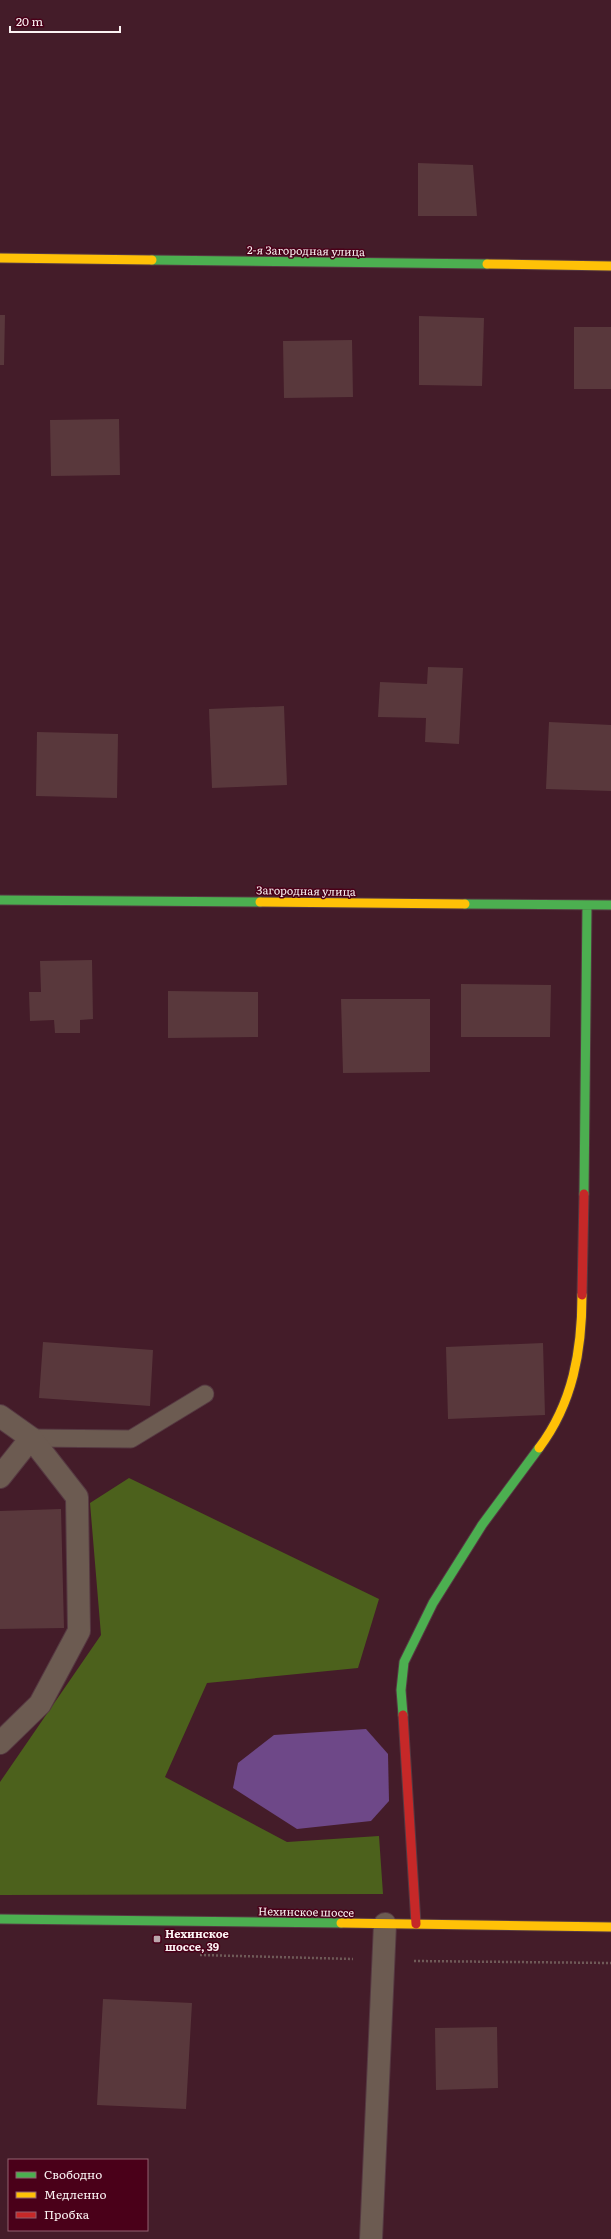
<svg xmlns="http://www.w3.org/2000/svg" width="611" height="2239" viewBox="0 0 611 2239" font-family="Literata,serif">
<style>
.forest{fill:#4c611c}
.water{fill:#6e4888}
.building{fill:#59383c}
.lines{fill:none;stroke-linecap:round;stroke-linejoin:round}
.lane-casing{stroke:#563942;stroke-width:19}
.street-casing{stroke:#563942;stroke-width:24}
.fast-casing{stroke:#563942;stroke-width:11}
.slow-casing{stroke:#563942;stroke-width:11}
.jam-casing{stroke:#563942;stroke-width:11}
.path{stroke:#6f5a58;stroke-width:2.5;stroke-dasharray:2 2;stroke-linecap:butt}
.lane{stroke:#6c5b51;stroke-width:17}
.street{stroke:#6c5b51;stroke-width:22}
.fast{stroke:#4caf50;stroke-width:9}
.slow{stroke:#ffc107;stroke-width:9}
.jam{stroke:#c62828;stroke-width:9}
.poi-dot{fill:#bba7ac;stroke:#4a0019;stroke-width:1.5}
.labels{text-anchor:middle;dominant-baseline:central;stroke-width:3;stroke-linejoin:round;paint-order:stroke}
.street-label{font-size:11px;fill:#fbf2f3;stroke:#4a0019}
.poi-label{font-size:11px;font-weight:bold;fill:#fbf2f3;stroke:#4a0019;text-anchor:start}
</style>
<rect width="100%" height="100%" fill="#441c29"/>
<path class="forest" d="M129 1478 379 1599 358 1668 207 1683 165 1777 287 1842 379 1836 383 1894 0 1895V1782L101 1635 90 1503Z"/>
<path class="water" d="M366 1729 388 1754 389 1801 371 1821 297 1829 233 1788 238 1763 274 1735Z"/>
<path class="building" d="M418 163 473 165 477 216H418Z
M0 315H5L4 365H0Z
M419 316 484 318 482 386 419 385Z
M574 327H611V389H574Z
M352 340 353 397 284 398 283 341Z
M119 419 120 475 51 476 50 420Z
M428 667 463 668 459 744 425 742 426 718 378 717 380 682 427 684Z
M284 706 287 785 212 788 209 709Z
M549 722 611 725V791L546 789Z
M37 732 118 734 117 798 36 796Z
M92 960 93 1019 80 1020V1033H55L54 1020 30 1021 29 992H41L40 961Z
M461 984 551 985 550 1037H461Z
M168 991 258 992V1037L168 1038Z
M341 999H430V1072L343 1073Z
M43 1342 153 1350 150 1406 39 1398Z
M543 1343 545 1415 448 1419 446 1347Z
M61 1509 64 1628 0 1629V1511Z
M103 1999 192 2003 186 2109 97 2105Z
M497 2027 498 2088 436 2090 435 2028Z"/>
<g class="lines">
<g class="lane-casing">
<path id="lane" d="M31 1438 131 1439 205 1394"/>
</g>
<g class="street-casing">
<path id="street" d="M0 1416 31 1438 0 1477
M0 1743 40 1704 79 1631 77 1497 31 1438
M371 2239 385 1924"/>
</g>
<g class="fast-casing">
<path id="fast" d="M152 260 487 264
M0 900 260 902
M465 904 611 905
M584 1194 587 905
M403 1715 401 1690 404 1662 433 1603 482 1525 539 1448
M0 1919 341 1923"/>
</g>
<g class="slow-casing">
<path id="slow" d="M0 258 152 260
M487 264 611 266
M260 902 465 904
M539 1448C573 1403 582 1350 582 1295
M341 1923 611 1927"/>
</g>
<g class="jam-casing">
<path id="jam" d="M582 1295 584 1194
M403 1715 416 1924"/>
</g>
<path class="path" d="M200 1955 353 1959
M414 1961 611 1963"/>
<use href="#lane" class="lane"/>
<use href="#street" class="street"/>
<use href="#fast" class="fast"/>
<use href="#slow" class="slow"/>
<use href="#jam" class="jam"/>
</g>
<rect class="poi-dot" x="153" y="1935" width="8" height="8" rx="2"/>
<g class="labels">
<g class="street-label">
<text transform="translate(306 250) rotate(1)">2-я Загородная улица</text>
<text transform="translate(306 890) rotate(1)">Загородная улица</text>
<text transform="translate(306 1911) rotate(1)">Нехинское шоссе</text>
</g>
<g class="poi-label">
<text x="165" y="1933">Нехинское<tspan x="165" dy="13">шоссе, 39</tspan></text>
</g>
</g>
<rect x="8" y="2159" width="140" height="72" fill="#4a0019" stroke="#916170"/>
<rect x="16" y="2172" width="20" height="6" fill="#4caf50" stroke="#916170"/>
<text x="44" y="2179" font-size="12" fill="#fbf2f3">Свободно</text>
<rect x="16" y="2192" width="20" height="6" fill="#ffc107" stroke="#916170"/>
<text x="44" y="2199" font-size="12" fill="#fbf2f3">Медленно</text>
<rect x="16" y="2212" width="20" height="6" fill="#c62828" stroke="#916170"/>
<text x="44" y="2219" font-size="12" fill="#fbf2f3">Пробка</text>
<path d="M10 26v6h110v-6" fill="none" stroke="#fbf2f3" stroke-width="2"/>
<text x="16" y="26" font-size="12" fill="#fbf2f3" stroke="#4a0019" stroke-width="3" paint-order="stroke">20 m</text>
</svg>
